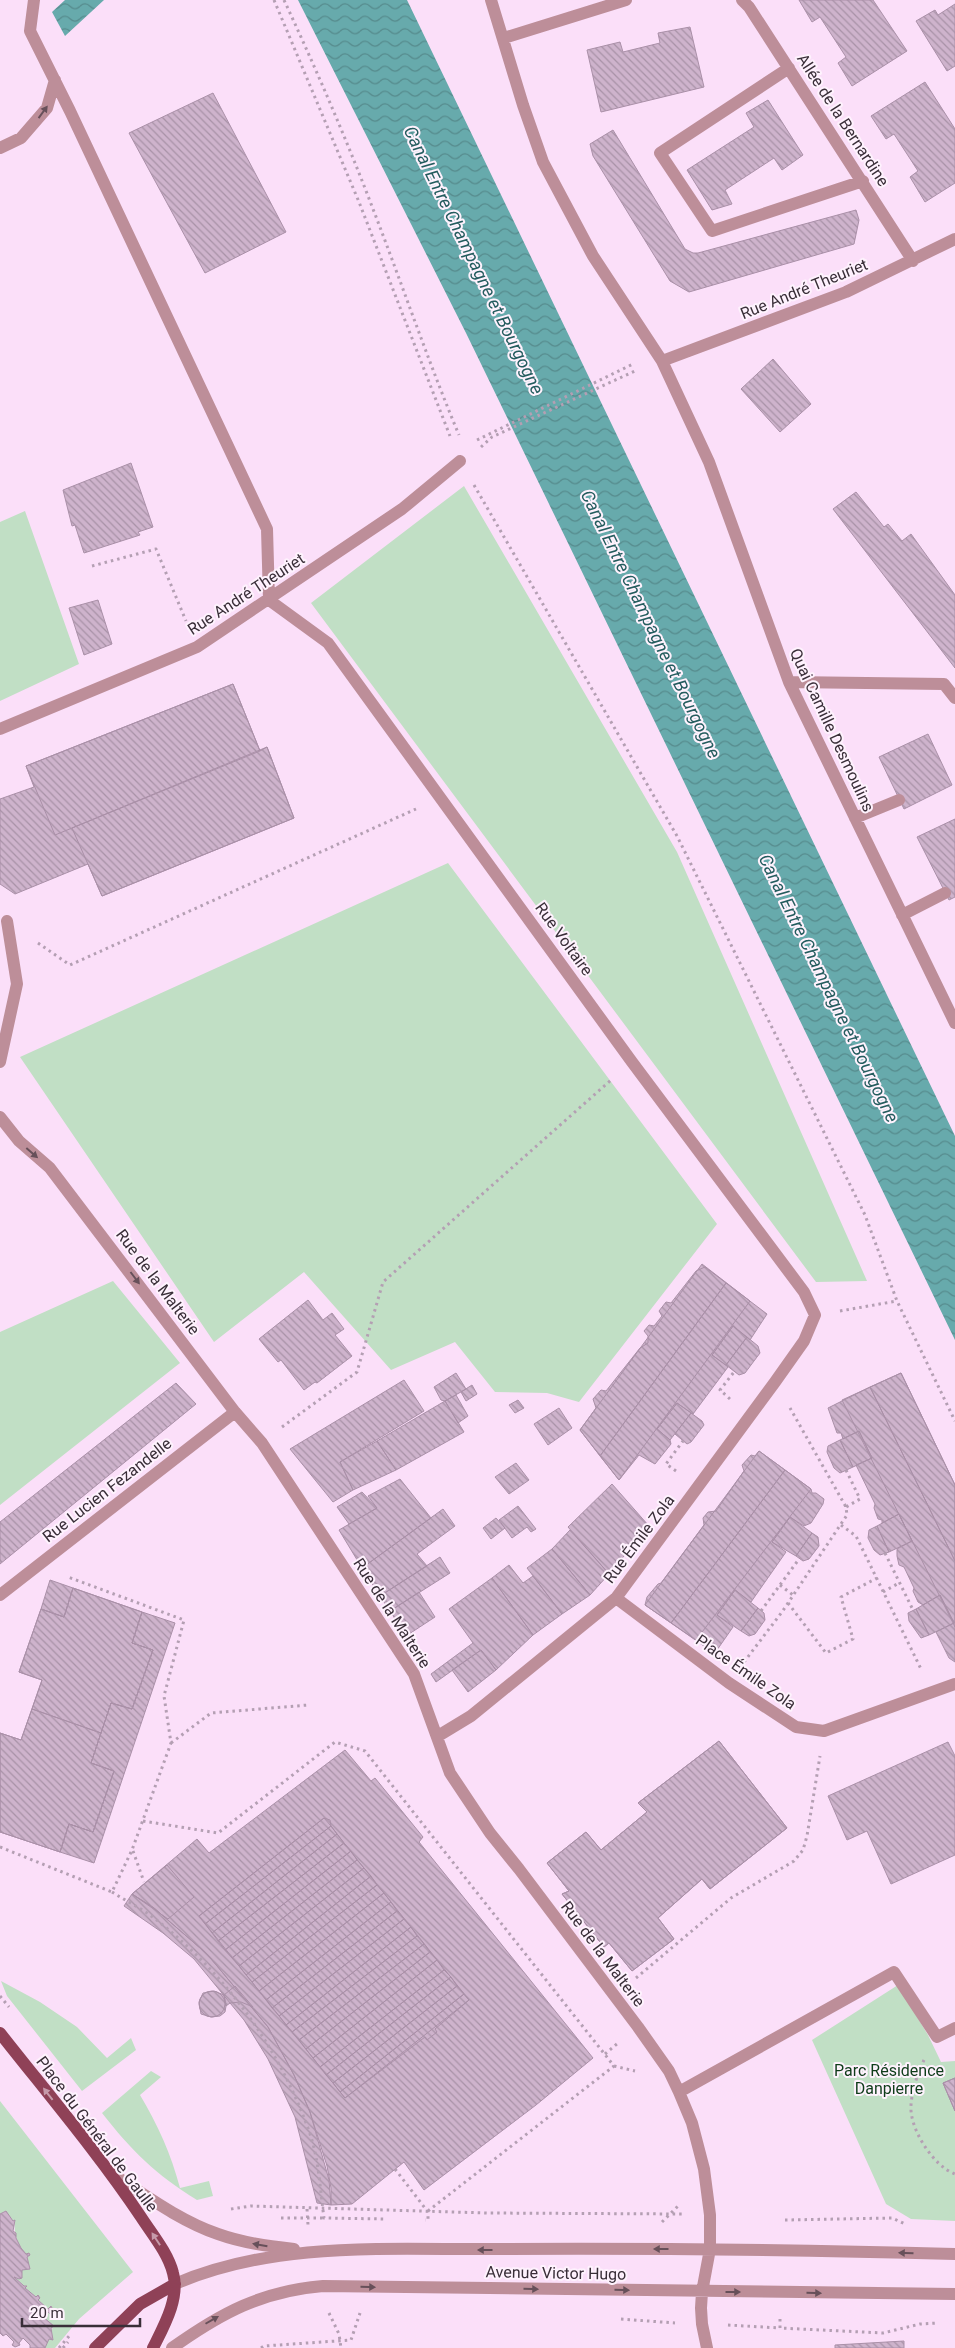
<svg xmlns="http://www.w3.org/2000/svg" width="955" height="2348" viewBox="0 0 955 2348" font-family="Roboto,sans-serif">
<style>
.green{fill:#c1dfc5}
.water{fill:url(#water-waves)}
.building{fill:url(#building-back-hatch);stroke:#aa90a8}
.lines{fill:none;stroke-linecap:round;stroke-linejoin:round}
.path{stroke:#b49fb3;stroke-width:3;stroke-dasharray:2.5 4;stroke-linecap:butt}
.minor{stroke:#bd8e99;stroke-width:12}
.major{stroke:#8f4157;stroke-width:12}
.oneway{fill:#67505a}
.oneway2{fill:#c69aaa}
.labels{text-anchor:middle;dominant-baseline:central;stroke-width:4;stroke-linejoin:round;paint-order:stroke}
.street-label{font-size:16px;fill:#392e38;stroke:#fef2fd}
.park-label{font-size:16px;fill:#0e3c19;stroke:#fef2fd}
.water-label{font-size:18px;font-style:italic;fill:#245c5e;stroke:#fef2fd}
</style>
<defs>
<pattern id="water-waves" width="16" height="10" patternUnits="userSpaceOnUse" patternTransform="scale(1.25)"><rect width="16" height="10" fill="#67aaac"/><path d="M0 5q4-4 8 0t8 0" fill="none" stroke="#568b8d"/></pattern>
<pattern id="building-back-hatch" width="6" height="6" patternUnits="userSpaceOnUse" patternTransform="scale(1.25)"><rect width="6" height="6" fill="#ceb3cc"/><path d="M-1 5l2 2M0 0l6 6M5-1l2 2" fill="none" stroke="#a892a7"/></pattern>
</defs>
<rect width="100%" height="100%" fill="#fbdff9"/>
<path class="green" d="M464 486 677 852 867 1281 816 1282 311 603Z
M25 511 79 664 0 701V522Z
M448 863 717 1224 579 1402 547 1393 495 1392 455 1342 391 1370 304 1272 214 1342 20 1057Z
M113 1281 180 1363 0 1505V1332Z
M1 1981 40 2002 77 2027 107 2058 131 2038 136 2050 82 2091 7 1996Z
M898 1985 928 2035 941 2062 955 2061V2078L943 2083 955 2111V2221L911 2219 886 2204 812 2040Z
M151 2071 161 2077 140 2095C158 2125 171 2154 180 2188L209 2181 213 2196 197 2200C156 2175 131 2150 102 2113Z
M0 2101 133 2272 79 2319 55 2348H45L44 2345 49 2339 53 2340V2337L51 2336 53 2324 50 2325 43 2317 52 2308 51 2306 48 2309 38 2300V2296L36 2297 25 2288 27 2286H24L14 2277 20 2279 22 2270 30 2269 27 2257 30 2255 26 2254C18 2245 13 2234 15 2220L13 2221 6 2211 0 2214Z"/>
<path class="water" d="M65 0H104L65 36 52 12Z
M298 0H407L955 1136V1340L466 333Z"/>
<path class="building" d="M799 0H873L907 51 852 86 838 63 846 57 820 17 812 22Z
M955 4V66L947 71 916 21 935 10 938 15Z
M690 27 704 87 601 112 587 50 620 42 623 52 660 43 658 33Z
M925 82 955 129V183L925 202 910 177 918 171 894 134 886 139 871 116Z
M213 93 286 232 205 273 129 133Z
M768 100 803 155 782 170 774 158 725 190 732 204 712 210 687 170 754 127 746 113Z
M613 130 685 249 693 253H698L856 210 859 220 854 244 689 292 670 281 593 156 590 144Z
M773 359 811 404 780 432 741 389Z
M131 463 153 527 138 532 140 535 84 553 75 525 72 526 63 490Z
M856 492 884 527 888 524 902 541 911 534 955 595V668L833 509Z
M98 600 112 644 84 655 69 608Z
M233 684 260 751 267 747 294 818 102 896 88 864 15 894 0 884V799L34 787 26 766Z
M233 684 260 751 55 835 26 766Z
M928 734 952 785 904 809 879 757Z
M267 747 294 818 102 896 72 828Z
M955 819V897L949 900 917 837Z
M702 1264 750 1301 619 1480 580 1430Z
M705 1267 726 1283 600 1456 580 1430 596 1408 593 1399 601 1390 606 1391 640 1348 648 1343V1336L644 1331 649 1325 654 1326 662 1316 659 1311 666 1302 671 1303 696 1271Z
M726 1283 767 1314 750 1340 733 1326 712 1355 728 1367 693 1414 677 1403 657 1429 670 1440 671 1444 655 1464 639 1455 619 1480 600 1456Z
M308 1300 323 1320 332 1313 344 1329 335 1335 352 1356 317 1383 315 1382 304 1390 281 1360 278 1362 259 1339Z
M733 1326 747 1337 726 1365 712 1355Z
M747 1337 758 1346 760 1353 745 1373 739 1375 726 1365Z
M456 1373 466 1389 445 1401 441 1400 434 1387Z
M901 1373 955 1485V1561L870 1387Z
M901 1373 955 1485V1627L842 1400Z
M404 1380 424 1411 340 1462 353 1490 333 1502 290 1449Z
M176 1383 196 1404 0 1564V1522Z
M472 1385 477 1394 466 1401 461 1392Z
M870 1387 955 1561V1662L949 1658 936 1632 954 1623 940 1595 923 1605 918 1602 913 1591 914 1588 904 1567 899 1565 897 1556V1549L912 1541 899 1514 882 1523V1520L878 1519 874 1508 875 1504 856 1465 872 1458 859 1431 843 1439 841 1433H837L828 1408Z
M456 1395 468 1416 458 1423 445 1401Z
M518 1400 524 1408 515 1413 509 1405Z
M445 1401 464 1432 396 1470 377 1441Z
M677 1403 691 1413 670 1440 657 1429Z
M559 1408 572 1428 548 1445 534 1424Z
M691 1413 702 1421 704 1425 691 1442 687 1444 675 1434Z
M859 1431 872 1458 853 1467 840 1440Z
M840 1440 853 1467 840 1473 834 1468 827 1452 828 1446Z
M377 1441 396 1470 353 1490 340 1462Z
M759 1451 785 1470 671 1623 645 1605 647 1597 658 1584 661 1583 704 1525 703 1518 708 1512 716 1511 744 1471 742 1465 751 1455 755 1456Z
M759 1451 811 1489 696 1640 645 1605Z
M516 1463 529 1480 509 1494 495 1477Z
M785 1470 811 1489 812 1493H816L824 1499 823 1504 811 1523 804 1526 790 1517 772 1542 786 1552 751 1602 735 1590 717 1615 733 1627 717 1650 711 1651 671 1623Z
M400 1479 431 1518 362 1568 339 1530 377 1508 368 1496Z
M612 1484 649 1526 609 1574 568 1527Z
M362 1492 377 1508 349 1524 337 1507Z
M518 1506 536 1529 531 1532 527 1527 512 1538 499 1520Z
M443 1509 455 1526 417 1554 427 1566 380 1596 362 1568Z
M899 1514 912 1541 889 1552 877 1526Z
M790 1517 812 1533 796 1556 772 1542Z
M496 1518 505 1528 491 1539 483 1528Z
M877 1526 889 1552 880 1555 874 1550 868 1538 869 1530Z
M570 1530 609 1574 590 1595 552 1549Z
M812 1533 818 1537 819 1546 809 1559 803 1561 796 1556Z
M552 1549 590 1595 562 1614 527 1568Z
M440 1557 450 1573 390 1611 380 1596Z
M509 1565 523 1583 533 1576 562 1614 533 1635 492 1578Z
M492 1578 533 1635 496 1670 481 1650 436 1682 431 1674 473 1643 449 1609Z
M50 1580 73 1588 64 1617 41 1609Z
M73 1588 142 1612 132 1643 153 1650 132 1709 111 1703 101 1733 32 1709 42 1680 19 1672 41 1609 64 1617Z
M73 1588 142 1612 132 1643 153 1650 132 1709 111 1703 91 1763 114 1771 93 1832 69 1824 60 1852 0 1832V1733L21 1740 42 1680 19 1672 41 1609 64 1617Z
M735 1590 758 1608 741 1631 717 1615Z
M419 1592 435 1617 406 1636 390 1611Z
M940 1595 954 1623 929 1635 916 1609Z
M758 1608 764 1613 765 1620 755 1634 749 1636 741 1631Z
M916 1609 929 1635 921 1638 909 1621 908 1613Z
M142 1612 175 1623 94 1863 60 1852 69 1824 93 1832 114 1771 91 1763 111 1703 132 1709 153 1650 132 1643Z
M481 1650 496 1670 468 1692 452 1670Z
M32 1709 101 1733 91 1763 114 1771 93 1832 69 1824 60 1852 0 1832V1733L21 1740Z
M719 1741 787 1828 710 1889 702 1879 658 1918 674 1939 632 1971 609 1943 604 1947 562 1894 569 1891 547 1863 586 1832 601 1850 647 1812 638 1803Z
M719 1741 787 1828 710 1889 702 1879 658 1918 674 1939 632 1971 609 1943 604 1947 562 1894 569 1891 547 1863 586 1832 601 1850 647 1812 638 1803Z
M948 1742 955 1756V1855L891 1884 867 1831 847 1840 828 1796Z
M345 1750 371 1781 375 1778 423 1837 419 1842 593 2058 536 2105 424 2190 404 2162 352 2204 331 2205V2188L327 2166 310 2112 294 2075 268 2027 207 1954 154 1908 132 1894 197 1839 209 1853Z
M324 1818 330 1820 331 1826 344 1843 469 2000 435 2029 437 2032 427 2040 425 2037 345 2098 199 1916Z
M324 1818 331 1826 205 1924 199 1916Z
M331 1826 337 1834 212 1933 205 1924Z
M337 1834 344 1843 218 1941 212 1933Z
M344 1843 351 1851 225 1950 218 1941Z
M351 1851 357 1860 232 1958 225 1950Z
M357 1860 364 1868 239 1966 232 1958Z
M167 1865 194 1897 168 1919 132 1894Z
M364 1868 371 1876 246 1975 239 1966Z
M371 1876 377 1885 252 1982 246 1975Z
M377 1885 384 1893 259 1991 252 1982Z
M384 1893 391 1902 266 2000 259 1991Z
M132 1894 154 1908 207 1954 268 2027 294 2075 310 2112 329 2180 331 2205 317 2203 295 2117 268 2059 244 2020 194 1959 163 1933 124 1906Z
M391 1902 397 1911 272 2008 266 2000Z
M397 1911 404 1919 279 2016 272 2008Z
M404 1919 411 1927 286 2025 279 2016Z
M411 1927 417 1936 292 2032 286 2025Z
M417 1936 424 1944 299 2040 292 2032Z
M424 1944 430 1952 306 2049 299 2040Z
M430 1952 437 1960 313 2058 306 2049Z
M437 1960 444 1970 320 2067 313 2058Z
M444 1970 451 1977 326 2075 320 2067Z
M451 1977 457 1986 333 2083 326 2075Z
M235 1986 253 2007 241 2002 230 2003 226 2006 224 1995Z
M457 1986 464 1994 340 2092 333 2083Z
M199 2004a13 13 0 1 1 26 0a13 13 0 1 1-26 0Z
M214 1991 224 1995 226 2006 225 2012 220 2016 211 2017 201 2014 199 2002 203 1993Z
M464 1994 469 2000 345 2098 340 2092Z
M955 2078V2111L943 2083Z
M955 2078V2111L943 2083Z
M6 2211 13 2221 15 2220 13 2231 16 2233V2238L21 2248 26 2254 29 2253 30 2255 27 2257 30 2269 22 2270V2278L19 2279 14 2277 24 2286H27L25 2288 36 2297 38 2295 40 2298 38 2300 48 2309 51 2306 52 2308 53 2311 50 2314 48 2312 43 2317 54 2326 51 2328 53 2340 49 2339 45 2348H30V2345L23 2338 19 2343 20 2345 15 2347 12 2345 14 2342 6 2334 3 2336 0 2333V2214Z
M904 2341V2348H835V2345Z"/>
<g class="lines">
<path class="path" d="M274 0 359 202 450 436
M284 0C316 69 346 138 373 209 402 284 428 361 459 435
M477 440 633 364
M481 447 492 437 637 370
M474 485 677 836 865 1215 897 1301 955 1421
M92 566 156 549 186 621
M38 943 70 965 416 809
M840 1311 897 1301
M730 1399 720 1390 734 1372
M282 1427 357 1372 383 1282 611 1080
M846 1470 860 1499 846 1507
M676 1471 666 1464 683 1441
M841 1525 856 1536 921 1669
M885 1553 913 1610
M780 1585 793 1595
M883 1592 899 1583
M788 1603 826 1653 853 1639 841 1597 877 1578
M761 1611 799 1559
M744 1662 782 1612 847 1515 846 1507 790 1408
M171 1743 211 1713 308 1705
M143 1821 218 1833 335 1742 365 1751 614 2066 428 2211
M0 1847 112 1892 132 1850 171 1743 164 1696 184 1620 68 1577
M133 1851 144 1882
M112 1892C126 1901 141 1908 154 1918 225 1973 279 2047 309 2131 319 2159 320 2189 324 2218L387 2219
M636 1978 731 1898 794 1861 803 1850 807 1836 820 1756
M0 1996 9 2007
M605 2054 618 2043
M924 2060C918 2072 912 2090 911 2105 909 2128 933 2166 955 2174
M614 2066 635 2071
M395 2169 428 2212V2220H425
M231 2209 251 2206 487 2213 684 2214
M307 2209 308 2225
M281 2218H324
M785 2220 892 2218 905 2224
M662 2222 680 2204
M329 2313 339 2334 341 2348
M621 2319 675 2323
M780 2319V2328L883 2333 920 2324 938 2323
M728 2325 780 2328
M59 2348 70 2335
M63 2348 68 2342
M261 2348 264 2346 351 2340 360 2313"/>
<path class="minor" d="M34 0 30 31 70 111 267 529 269 600 328 643 632 1062 804 1292 815 1315 804 1341 775 1382 616 1598 471 1716 438 1736
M491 0 523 105 543 162 593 256 662 361 709 462 789 682 955 1023
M742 0 749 7 913 261
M504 38 626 0
M789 68 660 153 712 231 863 181
M0 148 21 138 47 108 55 80
M662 361 846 292 955 239
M789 682 944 684 955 698
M0 729 197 647 402 509 460 461
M855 818 899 800
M902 915 945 893
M0 1062 17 984 7 921
M0 1117 19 1141 50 1168 235 1412 262 1443 414 1674 450 1773 490 1833 519 1869 638 2027 669 2071 679 2092 692 2123 704 2169 710 2215V2249L702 2292 701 2308 702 2324 707 2348
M0 1595 235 1412
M616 1598 729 1683 796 1727 824 1731 955 1684
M679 2092 894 1972 937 2037 955 2028
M111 2173C145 2195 180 2221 218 2234 243 2243 268 2246 294 2249
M175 2284C277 2240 392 2250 501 2249 653 2248 804 2250 955 2254
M172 2348C221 2313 262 2291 323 2286L955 2294"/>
<path class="major" d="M0 2033C48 2094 98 2153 141 2217 152 2234 168 2253 173 2273 180 2298 164 2326 153 2348
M95 2348 140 2304 175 2284"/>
</g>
<defs><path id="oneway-solid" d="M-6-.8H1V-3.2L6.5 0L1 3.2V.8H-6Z" transform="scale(1.25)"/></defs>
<g class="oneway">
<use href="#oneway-solid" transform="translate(43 112) rotate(-54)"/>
<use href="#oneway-solid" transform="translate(32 1153) rotate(41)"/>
<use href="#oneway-solid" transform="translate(135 1278) rotate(53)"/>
<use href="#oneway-solid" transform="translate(260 2245) rotate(-170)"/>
<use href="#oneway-solid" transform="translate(661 2249) rotate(180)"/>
<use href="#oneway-solid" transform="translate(485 2250) rotate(180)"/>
<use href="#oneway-solid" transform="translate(906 2253) rotate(-178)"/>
<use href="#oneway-solid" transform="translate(368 2287) rotate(1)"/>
<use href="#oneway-solid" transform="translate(531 2289) rotate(1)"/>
<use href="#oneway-solid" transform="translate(622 2290) rotate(1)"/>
<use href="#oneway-solid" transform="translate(733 2292)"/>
<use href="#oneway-solid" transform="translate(814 2293) rotate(1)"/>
<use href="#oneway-solid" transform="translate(212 2320) rotate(-30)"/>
</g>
<g class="oneway2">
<use href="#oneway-solid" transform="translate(48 2094) rotate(-128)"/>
<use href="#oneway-solid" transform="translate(156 2239) rotate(-123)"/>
</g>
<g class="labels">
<g class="street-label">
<text transform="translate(843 120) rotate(57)">Allée de la Bernardine</text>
<text transform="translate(804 289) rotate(-22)">Rue André Theuriet</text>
<text transform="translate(246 594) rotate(-33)">Rue André Theuriet</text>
<text transform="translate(832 730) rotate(65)">Quai Camille Desmoulins</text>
<text transform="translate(564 939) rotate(54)">Rue Voltaire</text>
<text transform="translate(158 1282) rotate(53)">Rue de la Malterie</text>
<text transform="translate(107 1490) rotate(-38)">Rue Lucien Fezandelle</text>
<text transform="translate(639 1539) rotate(-53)">Rue Émile Zola</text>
<text transform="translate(392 1613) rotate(57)">Rue de la Malterie</text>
<text transform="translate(746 1672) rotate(35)">Place Émile Zola</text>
<text transform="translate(603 1954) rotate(53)">Rue de la Malterie</text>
<text transform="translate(97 2134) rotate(53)">Place du Général de Gaulle</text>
<text transform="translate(556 2273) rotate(1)">Avenue Victor Hugo</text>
</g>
<g class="park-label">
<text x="889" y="2070">Parc Résidence<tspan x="889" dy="18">Danpierre</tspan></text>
</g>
<g class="water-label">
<text transform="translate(474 260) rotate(64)">Canal Entre Champagne et Bourgogne</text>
<text transform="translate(651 624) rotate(64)">Canal Entre Champagne et Bourgogne</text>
<text transform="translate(829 988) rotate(64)">Canal Entre Champagne et Bourgogne</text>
</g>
</g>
<path d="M22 2318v8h118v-8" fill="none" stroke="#392e38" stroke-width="2.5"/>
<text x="30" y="2318" font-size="15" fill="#392e38" stroke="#fef2fd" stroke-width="4" paint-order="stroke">20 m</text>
</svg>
